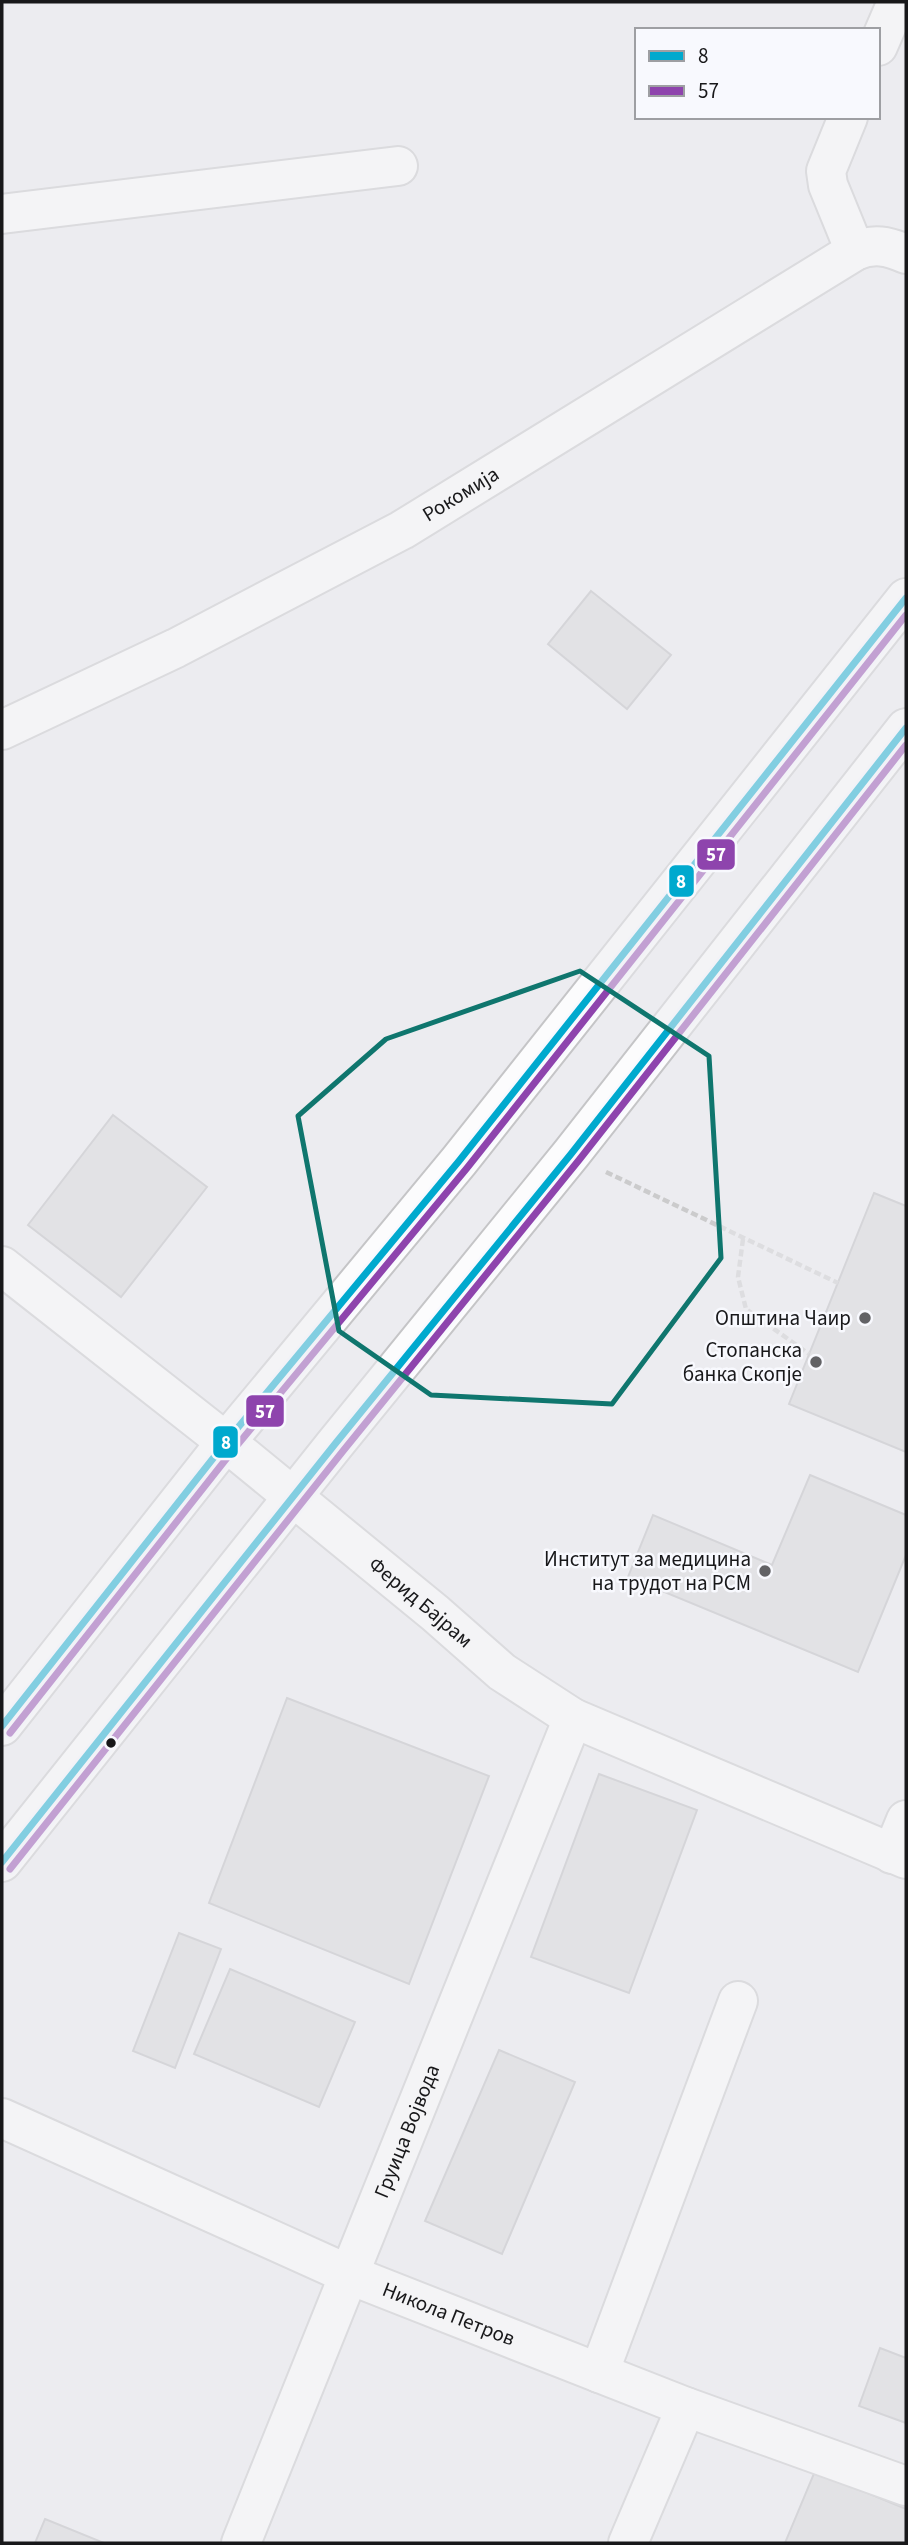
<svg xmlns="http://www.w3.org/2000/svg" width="908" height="2545" viewBox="0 0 908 2545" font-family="'Source Sans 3',sans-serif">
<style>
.building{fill:#d5d5d8;stroke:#b9b9bc;stroke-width:2}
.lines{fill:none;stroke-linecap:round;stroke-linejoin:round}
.minor-casing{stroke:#c5c5c7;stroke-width:42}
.path{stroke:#cbcbcc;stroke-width:4.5;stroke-dasharray:7 3.5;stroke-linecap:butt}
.minor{stroke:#fcfcfd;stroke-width:38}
.bus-1-casing{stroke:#f8f9fe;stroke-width:12}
.bus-2-casing{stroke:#f8f9fe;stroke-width:12}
.bus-1{stroke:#00a9ce;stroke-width:7}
.bus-2{stroke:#8e44ad;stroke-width:7}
.marked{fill:none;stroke:#0f766e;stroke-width:5;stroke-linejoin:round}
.poi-dot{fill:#626265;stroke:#f8f9fe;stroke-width:2.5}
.bus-dot{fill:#18181a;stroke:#f8f9fe;stroke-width:2.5}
.labels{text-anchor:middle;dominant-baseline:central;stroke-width:5;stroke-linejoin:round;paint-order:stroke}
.street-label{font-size:21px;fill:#18181a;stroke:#f8f9fe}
.poi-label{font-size:21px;fill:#18181a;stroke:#f8f9fe;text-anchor:end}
.line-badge{stroke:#f8f9fe;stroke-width:2.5}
.badge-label{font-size:19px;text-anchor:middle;font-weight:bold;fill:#fff}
</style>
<rect width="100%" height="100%" fill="#ececf0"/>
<path class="building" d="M591 591 671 655 627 709 548 644Z
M113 1115 207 1187 121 1297 28 1225Z
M874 1193 906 1206V1452L789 1404Z
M810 1475 906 1515V1555L858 1672 628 1577 653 1515 772 1565Z
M287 1698 489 1776 409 1984 209 1903Z
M599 1774 697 1810 629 1993 531 1957Z
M179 1933 221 1949 175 2068 133 2051Z
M230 1969 355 2022 319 2107 194 2054Z
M499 2050 575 2082 502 2254 425 2221Z
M880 2348 906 2358V2423L859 2406Z
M815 2471 906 2509V2543H785Z
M45 2519 104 2543H35Z"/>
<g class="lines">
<g class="minor-casing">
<g id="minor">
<path d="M878 46 897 2"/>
<path d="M848 117 826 171 828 185 855 251"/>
<path d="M2 214 398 166"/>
<path id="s1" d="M2 730 176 648 402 530 855 251C874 243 888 246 906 254"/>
<path id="s2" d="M2 1266 226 1442 435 1613 502 1672 573 1718 906 1859"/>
<path d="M2 1726 226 1442 459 1161 906 598"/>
<path d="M892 1854 906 1820"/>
<path d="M2 1862 335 1444 571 1154 906 728"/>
<path id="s3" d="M2 2118 350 2275 686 2407 906 2486"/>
<path d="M599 2373 738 2001"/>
<path id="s4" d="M241 2543 573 1718"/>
<path d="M628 2543 686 2407"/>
</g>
</g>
<path class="path" d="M606 1172 838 1283
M743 1239 738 1277 746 1309 809 1354"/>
<use href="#minor" class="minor"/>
<g class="bus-1-casing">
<path id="bus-1" d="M2 1726 226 1442 459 1161 906 598
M2 1862 335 1444 571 1154 906 728"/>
</g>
<g class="bus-2-casing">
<path id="bus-2" d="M10 1733 234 1449 467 1168 906 615
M10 1869 343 1451 579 1160 906 745"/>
</g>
<use href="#bus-1" class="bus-1"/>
<use href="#bus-2" class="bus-2"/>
</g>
<path d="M0 0H908V2545H0ZM580 971 709 1056 721 1258 612 1404 431 1395 339 1331 298 1116 386 1039Z" fill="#ececf0" fill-opacity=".55" fill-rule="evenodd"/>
<path class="marked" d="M580 971 709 1056 721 1258 612 1404 431 1395 339 1331 298 1116 386 1039Z"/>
<g class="poi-dot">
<circle cx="865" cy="1318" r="7"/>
<circle cx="816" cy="1362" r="7"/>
<circle cx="765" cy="1571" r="7"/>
</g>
<circle class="bus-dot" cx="111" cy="1743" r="6"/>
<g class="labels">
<g class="street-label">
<text stroke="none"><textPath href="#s1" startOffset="516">Рокомија</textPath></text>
<text stroke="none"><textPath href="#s2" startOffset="537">Ферид Бајрам</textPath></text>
<text stroke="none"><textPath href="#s4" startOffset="444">Груица Војвода</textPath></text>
<text stroke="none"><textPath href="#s3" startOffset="488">Никола Петров</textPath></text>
</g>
<g class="poi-label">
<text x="851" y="1318">Општина Чаир</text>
<text x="802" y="1350">Стопанска<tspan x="802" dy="24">банка Скопје</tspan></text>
<text x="751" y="1559">Институт за медицина<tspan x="751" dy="24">на трудот на РСМ</tspan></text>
</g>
</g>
<g class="line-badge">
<rect x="696" y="838" width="40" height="33" rx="7" fill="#8e44ad"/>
<rect x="668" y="864" width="27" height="34" rx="7" fill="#00a9ce"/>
<rect x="245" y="1394" width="40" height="34" rx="7" fill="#8e44ad"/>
<rect x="212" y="1425" width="27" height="34" rx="7" fill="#00a9ce"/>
</g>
<g class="badge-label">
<text x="716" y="861">57</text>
<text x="681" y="888">8</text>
<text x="265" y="1418">57</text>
<text x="226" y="1449">8</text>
</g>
<rect width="908" height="2545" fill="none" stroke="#18181a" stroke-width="7"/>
<rect x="635" y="28" width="245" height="91" fill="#f8f9fe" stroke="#9e9fa3" stroke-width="2"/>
<rect x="649" y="51" width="35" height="10" fill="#00a9ce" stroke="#9e9fa3" stroke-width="2"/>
<text x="698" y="63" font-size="21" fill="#18181a">8</text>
<rect x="649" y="86" width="35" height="10" fill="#8e44ad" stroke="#9e9fa3" stroke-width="2"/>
<text x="698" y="98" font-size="21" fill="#18181a">57</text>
</svg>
